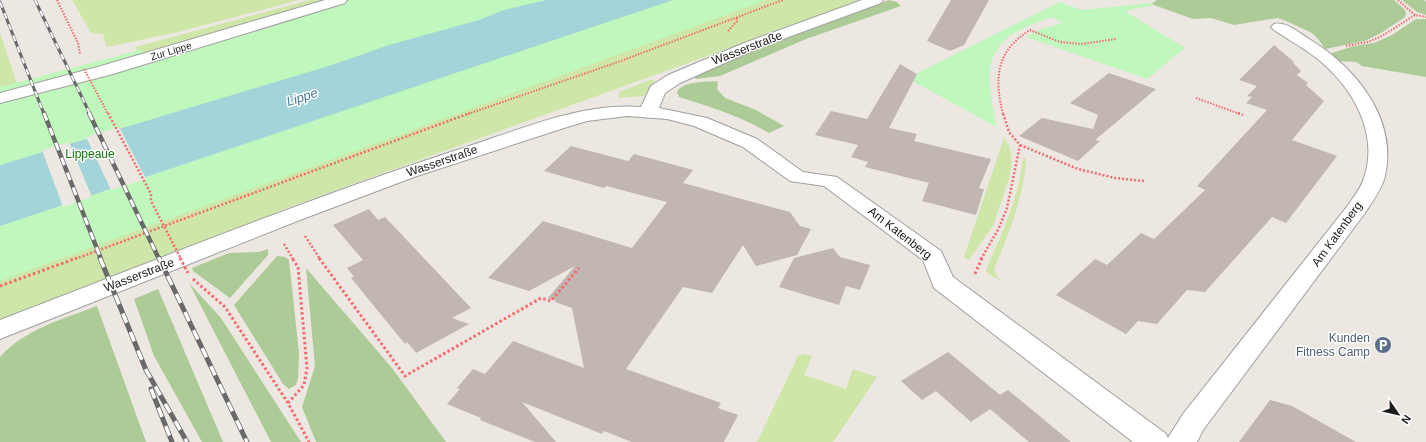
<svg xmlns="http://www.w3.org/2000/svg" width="1426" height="442" viewBox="0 0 1426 442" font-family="Helvetica,sans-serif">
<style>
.grass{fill:#cee6a7}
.forest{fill:#adcb97}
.park{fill:#c0f7bd}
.water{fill:#a2d4d9}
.pier{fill:#ece7e1}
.building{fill:#c1b6b1}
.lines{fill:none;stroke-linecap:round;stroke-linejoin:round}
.minor-casing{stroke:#9f9f9f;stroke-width:2}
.path-far2{stroke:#f46a6e;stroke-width:2;stroke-dasharray:1.5 1.5;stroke-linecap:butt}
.path-far1{stroke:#f46a6e;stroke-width:2.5;stroke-dasharray:2 2;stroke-linecap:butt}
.path{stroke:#f46a6e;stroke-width:3;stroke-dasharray:2.5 2.5;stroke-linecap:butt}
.minor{fill:#fff;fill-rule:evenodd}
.rail-far2-casing{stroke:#696969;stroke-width:3}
.rail-far1-casing{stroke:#696969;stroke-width:4.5}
.rail-casing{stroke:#696969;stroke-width:5}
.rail-far2{stroke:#fff;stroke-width:2;stroke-dasharray:6;stroke-linecap:butt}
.rail-far1{stroke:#fff;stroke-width:3;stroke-dasharray:8;stroke-linecap:butt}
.rail{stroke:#fff;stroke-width:3.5;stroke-dasharray:10;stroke-linecap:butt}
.path-bridge-far2{stroke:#f46a6e;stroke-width:2;stroke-dasharray:1.5 1.5;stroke-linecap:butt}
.path-bridge-far1{stroke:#f46a6e;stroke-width:2.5;stroke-dasharray:2 2;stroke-linecap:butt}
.path-bridge{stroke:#f46a6e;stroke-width:3;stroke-dasharray:2.5 2.5;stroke-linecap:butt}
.labels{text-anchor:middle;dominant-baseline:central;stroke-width:3;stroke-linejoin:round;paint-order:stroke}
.far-street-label{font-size:10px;fill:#1b1b1b;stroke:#fff}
.street-label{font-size:12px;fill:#1b1b1b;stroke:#fff}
.park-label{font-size:12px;fill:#14740f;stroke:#fff}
.service-label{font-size:12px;fill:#4e5e75;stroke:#fff;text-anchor:end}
.water-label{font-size:13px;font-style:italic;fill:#467997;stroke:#fff}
</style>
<rect width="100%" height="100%" fill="#ece7e1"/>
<path class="grass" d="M72 0H299L178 32 107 47 103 34 91 33Z
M310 0H326L143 57 135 47Z
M673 0H862L289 207 239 229 0 321V226Z
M0 33 19 90 0 94Z
M652 79 655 82 644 96 619 98V92Z
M1004 138 1010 148 1012 164 1009 179 993 226 969 260 964 257Z
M1026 158C1025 193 1008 237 994 269L997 277 1004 283 986 272 987 267C1003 232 1018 198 1023 159Z
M804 354 812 356 804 375 846 389 853 369 877 377 833 442H757L798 356Z"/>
<path class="forest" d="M889 0 897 2 901 6 806 39 720 76 697 79 693 77 713 65Z
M1157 0H1394L1405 10 1406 14 1405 17 1381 33 1365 41 1325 49 1319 40 1312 33 1284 20 1277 18 1234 25 1211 18 1193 19 1151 4Z
M1402 0H1424L1426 2V15L1417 12Z
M1416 19H1426V77L1362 66 1356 62 1338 61 1329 54 1354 46 1374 43 1392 35Z
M718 81 717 89 725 98 756 110 784 126 769 133C738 115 713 108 679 97L677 92C682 81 707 82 718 81Z
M268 249V255L230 298 193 271 192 268 229 253 259 252Z
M277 256 285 257 289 260 299 353 298 379 296 385 289 389 283 384 234 305Z
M306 268 392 368 446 442H316L302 407 315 366Z
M189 283 221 318 301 442H271Z
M158 289 223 442H202L154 356 134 299Z
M97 306 146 442H0V357C25 329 63 319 97 306Z"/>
<path class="park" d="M340 0H767L0 281V87L140 50 161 55Z
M1060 2 1081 10 1150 3 1154 5 1125 11 1185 48 1147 79 1026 37 1036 31 1063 23 1053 17C985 37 982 63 997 127L907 78Z"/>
<path class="water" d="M547 0H673L0 226V165L335 64 389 45 479 20 504 10Z"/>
<path class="pier" d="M119 127 146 179 111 190 86 137Z
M69 142 92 197 63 207 42 150Z"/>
<path class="building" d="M951 0H989L964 45 950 51 927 41Z
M1274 45 1294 62 1293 63 1301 71 1297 75 1308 83 1306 85 1324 101 1292 140 1337 156 1286 223 1272 217 1205 292 1187 290 1157 324 1138 321 1126 334 1056 295 1095 259 1107 265 1141 233 1154 239 1205 190 1197 186 1267 110 1246 103 1252 97 1247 96 1257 86 1239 80Z
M900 64 917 74 889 128 917 134 914 141 991 159 979 188 984 189 976 215 922 201 929 183 865 167 868 162 851 157 858 145 815 135 831 111 867 119Z
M1109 73 1156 89 1095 140 1100 141 1078 161 1019 136 1042 118 1093 129 1098 115 1070 103Z
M571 146 628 161 634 154 693 170 683 183 790 212 800 226 811 229 797 255 756 266 743 245 712 293 683 287 626 369 721 403 718 408 738 415 724 442H632L604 431 602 434 522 402 556 442H535L480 420 481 418 447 404 460 389 457 388 473 369 485 374 513 341 584 368 572 308 555 302 556 300 548 298 575 266 529 291 488 278 543 221 632 248 667 202 606 186 604 188 544 171Z
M369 209 378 220 385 217 471 308 452 318 469 324 416 353 407 342 405 344 351 278 354 277 347 268 363 260 333 225Z
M833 248 840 257 870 265 860 290 846 286 839 305 779 287 794 258Z
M948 352 1000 395 1008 390 1071 442H1029L990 409 971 422 936 391 922 400 901 381Z
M1270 400 1292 406 1356 442H1239Z"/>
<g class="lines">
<g class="minor-casing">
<path id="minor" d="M325 0H347L345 3 113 74 0 103V93L101 66Z
M862 0H883L881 3 756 49 680 83 665 93 659 108 707 118 757 139 803 172 837 177 941 251 953 277 1165 433 1168 438 1183 414 1349 204C1354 196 1361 188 1364 178 1380 131 1350 84 1315 57 1302 47 1287 39 1274 30L1271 27 1274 24C1286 21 1298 32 1309 39 1355 67 1398 118 1385 176 1382 189 1372 202 1365 213L1203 430 1197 442H1133L934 288 923 260 824 186 790 181 743 147 694 126 667 119 627 116 587 121 564 128 414 177 300 220 0 339V320C154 261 306 199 463 148 520 130 581 102 641 107L651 86 668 75 744 43Z"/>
</g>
<path class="path-far2" d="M57 0 78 43 80 54
M1398 0 1415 15
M728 31 737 21V17
M1346 46 1368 42 1382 36 1415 15 1426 17
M1196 98 1240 114
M468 114 618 62 783 0
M1003 114C994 78 996 51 1030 30L1060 42 1082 44 1116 39"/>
<path class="path-far1" d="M1238 113 1243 115
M1020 145 1078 169 1115 178 1144 181
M305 236 320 259
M284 244 293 259
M75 259 470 113
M981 259 999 228 1007 208 1020 145 1009 132 1003 113"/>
<path class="path" d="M319 258 405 376 541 298 551 301 579 268
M975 274 982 258
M193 279 225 307 288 403 309 442
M0 286 77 258
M288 403 304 385 307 368 298 267 292 258"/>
<use href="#minor" class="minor"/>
<g class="rail-far2-casing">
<path id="rail-far2" d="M35 0 90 114
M0 2 44 114"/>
</g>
<g class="rail-far1-casing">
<path id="rail-far1" d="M44 113 101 259
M89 113 159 259"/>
</g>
<g class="rail-casing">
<path id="rail" d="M100 258 146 370 187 442
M159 258 247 442
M151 389 172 442"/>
</g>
<use href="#rail-far2" class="rail-far2"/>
<use href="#rail-far1" class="rail-far1"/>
<use href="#rail" class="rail"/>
<path class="path-bridge-far2" d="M84 69 108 114"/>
<path class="path-bridge-far1" d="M108 113 151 194V201L181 259"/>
<path class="path-bridge" d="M180 258 188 273"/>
</g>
<defs>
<g id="parking-disc" transform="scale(0.9)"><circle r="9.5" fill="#5c6f8a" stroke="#fff"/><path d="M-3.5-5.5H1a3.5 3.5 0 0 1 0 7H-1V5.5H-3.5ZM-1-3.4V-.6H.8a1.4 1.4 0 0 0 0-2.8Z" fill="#fff"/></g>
</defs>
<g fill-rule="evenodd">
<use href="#parking-disc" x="1383" y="345"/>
</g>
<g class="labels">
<g class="far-street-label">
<text transform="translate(171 51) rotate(-17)">Zur Lippe</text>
</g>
<g class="street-label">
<text transform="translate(747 48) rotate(-21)">Wasserstraße</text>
<text transform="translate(442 161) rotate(-19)">Wasserstraße</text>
<text transform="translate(900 233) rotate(38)">Am Katenberg</text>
<text transform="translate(1337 234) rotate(-54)">Am Katenberg</text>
<text transform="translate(139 275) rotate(-21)">Wasserstraße</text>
</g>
<g class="park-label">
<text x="90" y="154">Lippeaue</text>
</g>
<g class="service-label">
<text x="1370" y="338">Kunden<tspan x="1370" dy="14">Fitness Camp</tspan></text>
</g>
<g class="water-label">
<text transform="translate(302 97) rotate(-18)">Lippe</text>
</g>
</g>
<g transform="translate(1398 414) rotate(124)" stroke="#ffffff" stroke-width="3" paint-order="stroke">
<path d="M0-3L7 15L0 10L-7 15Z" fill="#1b1b1b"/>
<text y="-6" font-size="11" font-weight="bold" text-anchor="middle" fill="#1b1b1b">N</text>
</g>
</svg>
